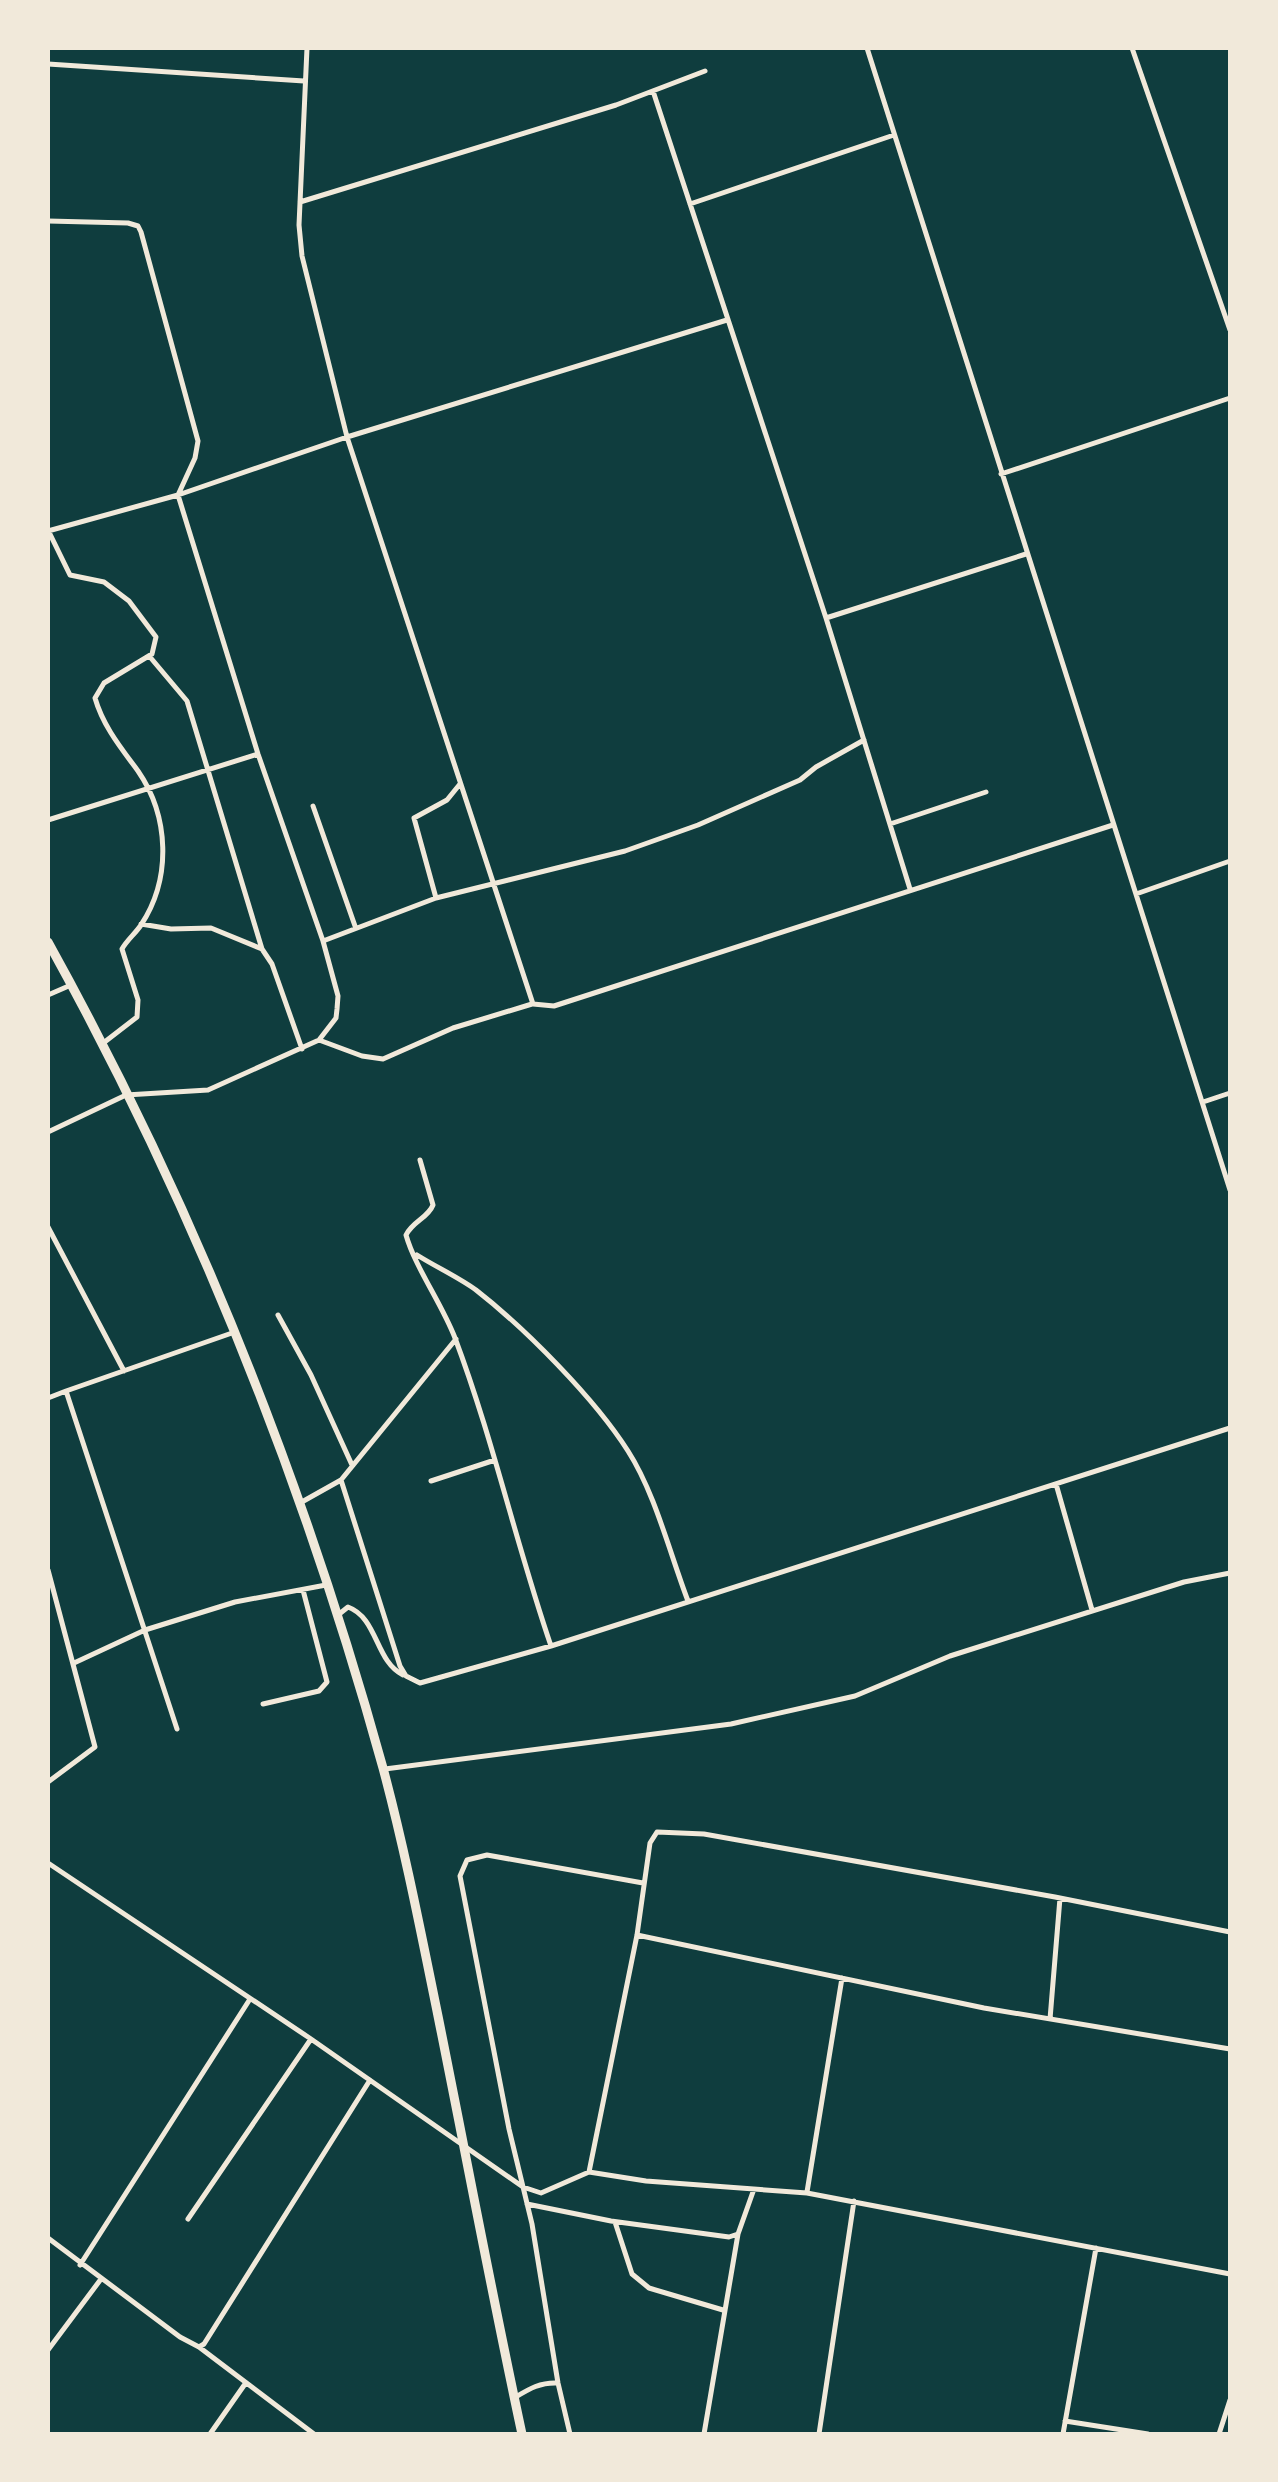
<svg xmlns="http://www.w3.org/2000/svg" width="1278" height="2482" viewBox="0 0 1278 2482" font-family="'Varela Round',sans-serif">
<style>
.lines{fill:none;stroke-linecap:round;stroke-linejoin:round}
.minor{stroke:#f1e9da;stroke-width:5}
.trunk{stroke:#f1e9da;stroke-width:9}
</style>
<rect width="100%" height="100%" fill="#0f3d3e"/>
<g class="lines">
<path class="minor" d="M307 48 299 225 302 256 347 437 533 1004 554 1006 1113 825
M867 48 1230 1190
M1132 48 1230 330
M48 64 304 81
M653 91 826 618 910 889
M300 202 616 105 705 71
M690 204 894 135
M48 221 128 223 138 226 141 232 198 441 195 458 178 495 258 754 323 941
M1001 474 1230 398
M48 530 70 575 104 582 129 601 156 637 152 654 104 683 95 698C103 726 121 748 138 771 169 816 172 878 141 925 135 934 127 940 122 949L138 1000 137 1017 102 1044
M48 531 178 495 347 437 727 320
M826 618 1026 554
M150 657 187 701 262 949
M313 806 355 926
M48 820 258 754
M890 824 986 792
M1136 894 1230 861
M436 898 414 818 447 800 460 784
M141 924 171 929 211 928 262 949 272 964 302 1049
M48 995 71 985
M319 1040 362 1056 383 1059 453 1028 532 1004
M1203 1102 1230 1093
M48 1132 126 1095 208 1090 319 1040 336 1018 337 1009 338 996 323 941 436 898 625 851 698 825 800 780 816 767 864 740
M420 1160 433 1205C428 1218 413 1221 406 1235 415 1267 442 1304 455 1338 493 1439 516 1544 551 1646
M48 1227 124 1371
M417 1255C436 1267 458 1277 476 1290 526 1329 595 1399 628 1451 655 1493 670 1554 688 1601
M278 1315 311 1375 352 1465
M48 1398 66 1391
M341 1480 456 1339
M431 1481 495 1460
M1056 1484 1092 1610
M300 1503 341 1480 400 1666 406 1676 420 1683 551 1646 1230 1428
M48 1570 95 1747 48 1782
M338 1615 348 1607C378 1618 375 1661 403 1675
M74 1663 145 1630 235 1602 326 1585
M263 1704 319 1691 327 1682 303 1590
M177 1729 66 1391 232 1333
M385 1769 731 1724 855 1696 950 1656 1184 1582 1230 1573
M48 1863 311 2039 523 2187 541 2193 589 2172 646 2181 807 2193 1230 2274
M637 1935 984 2008 1230 2049
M1050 2019 1060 1898
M589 2172 637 1935 650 1843 657 1832 704 1834 1055 1897 1230 1932
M807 2192 842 1978
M527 2204 611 2221 729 2237 738 2234 754 2189
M188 2219 311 2039
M615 2222 632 2274 649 2288 723 2310
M48 2238 180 2337 199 2347 204 2344 370 2080
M80 2265 250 1999
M199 2347 314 2434
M48 2350 101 2279
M514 2398C529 2389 540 2382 558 2383
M1065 2421 1148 2434
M210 2434 245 2384
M570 2434 558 2383 532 2224 509 2129 460 1876 467 1860 487 1855 643 1883
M704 2434 738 2234
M819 2434 854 2201
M1063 2434 1096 2248
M1219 2434 1230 2400"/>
<path class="trunk" d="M48 942C192 1202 304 1482 383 1768 405 1850 421 1933 438 2016 466 2155 492 2295 522 2434"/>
</g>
<rect width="1278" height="2482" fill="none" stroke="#f1e9da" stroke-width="100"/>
</svg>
